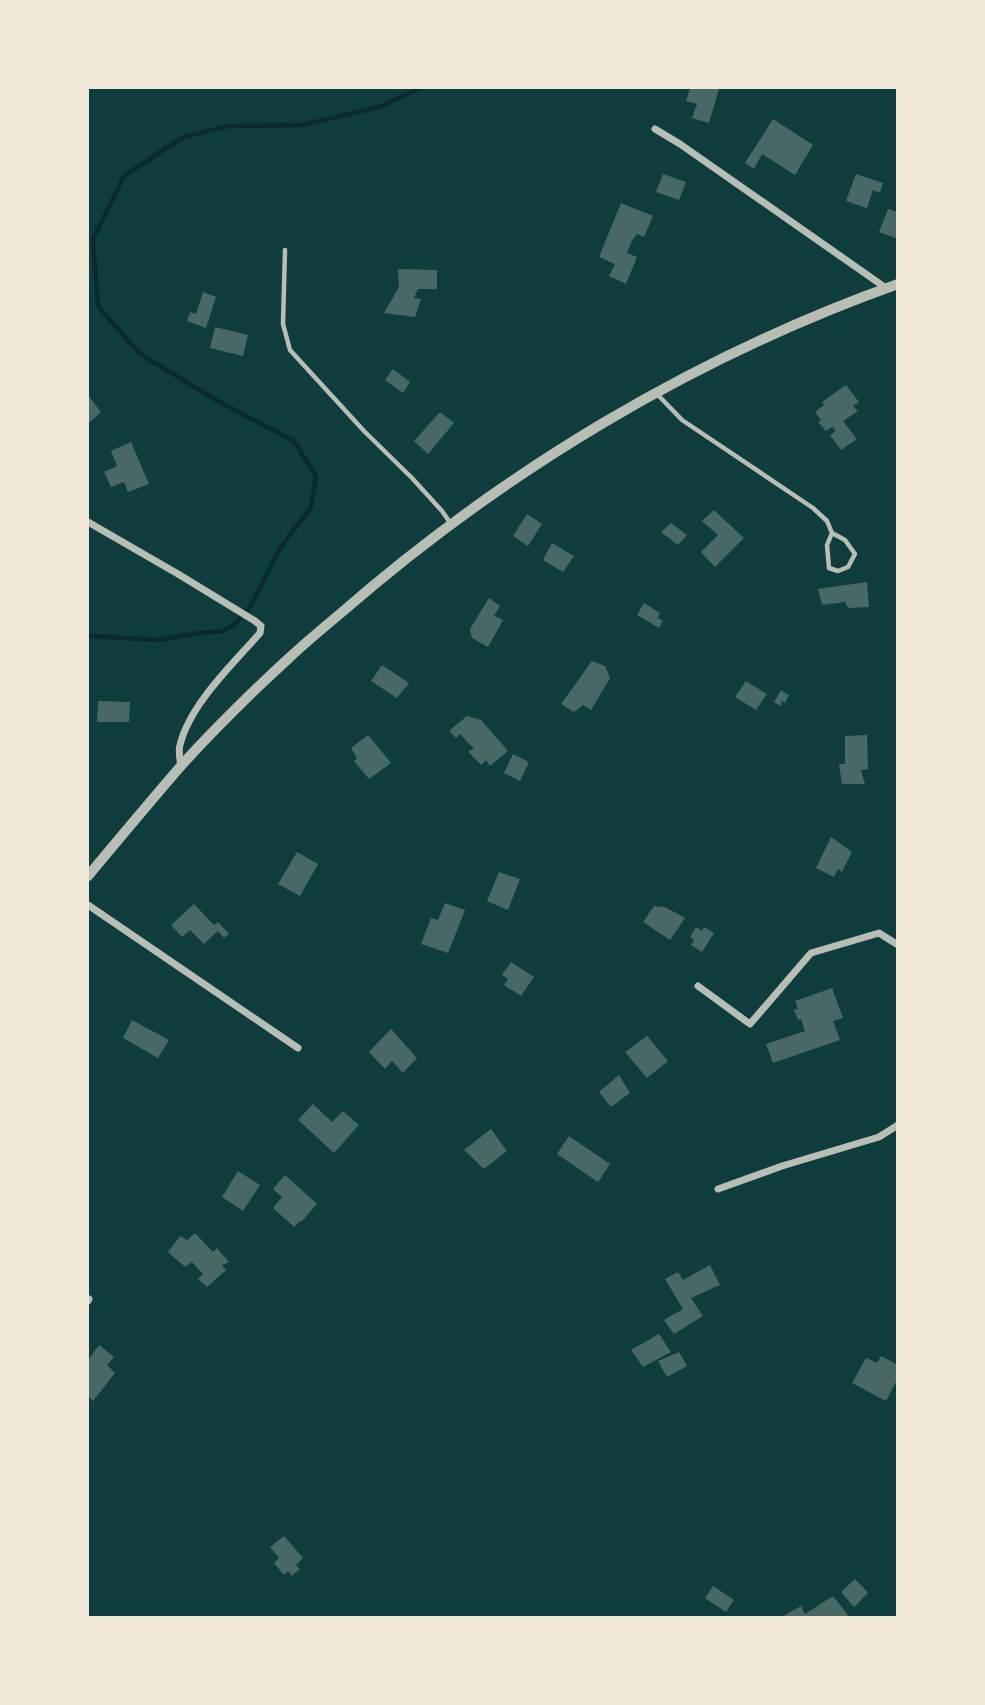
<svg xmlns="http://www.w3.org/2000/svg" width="985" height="1705" viewBox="0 0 985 1705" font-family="Figtree,sans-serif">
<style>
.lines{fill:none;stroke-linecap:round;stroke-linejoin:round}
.stream{stroke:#0a2a2b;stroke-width:4.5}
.building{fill:#486865}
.service{stroke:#b8beb3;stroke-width:4.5}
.minor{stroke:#b8beb3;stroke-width:7}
.tertiary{stroke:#b8beb3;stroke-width:10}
</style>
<rect width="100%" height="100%" fill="#0f3d3e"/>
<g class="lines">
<path class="stream" d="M88 636 159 640 199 633 223 631 236 623 251 605 280 548 311 507 316 476 294 441 216 400 139 353 98 306 93 239 124 176 183 137 229 126 302 125 379 107 420 88"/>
</g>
<path class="building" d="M690 88H714L719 89 709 123 692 118 697 104 686 101Z
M773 119 813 145 795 175 762 154 754 169 745 163Z
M663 174 686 182 679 200 656 192Z
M856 174 883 183 880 193 873 190 867 208 846 201Z
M621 203 653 216 644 237 637 234 632 240 627 253 637 257 626 284 609 276 615 264 599 257Z
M888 209 898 212V239L879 232Z
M398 269 437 270V289H418L414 298 421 299 415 317 384 313 399 287Z
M203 292 216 297 206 328 187 321 190 312 196 314Z
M215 327 248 335 243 356 210 348Z
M393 369 410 382 403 393 385 380Z
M846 385 859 402 853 406 858 411 843 421 857 439 841 450 830 435 836 431 832 427 826 431 818 422 821 420 815 412 824 405 822 402Z
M88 395 101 412 88 424Z
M440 412 454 423 428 454 414 441Z
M131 442 149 484 128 492 124 482 111 487 104 472 117 466 111 451Z
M714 510 744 538 715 567 701 552 718 535 702 521Z
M527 514 542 524 528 546 513 536Z
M671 523 687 535 678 545 661 532Z
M552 543 574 556 563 572 543 560Z
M867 582 869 607 848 608 845 602 822 605 818 589Z
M489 598 500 606 494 616 503 620 488 647 472 638 470 629Z
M644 603 660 613 658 618 663 621 659 628 637 615Z
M592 661 605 666 610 678 591 710 583 705 574 712 561 704Z
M382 665 409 683 397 698 371 681Z
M746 681 767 694 756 710 735 697Z
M781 690 789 695 785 703 782 701 780 706 774 702Z
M98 701 130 702 129 722H97Z
M467 716 481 720 508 751 490 766 486 760 481 765 468 751 474 749 460 734 456 738 449 731Z
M368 735 391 763 369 779 354 761 357 758 351 748Z
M867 735 868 769 861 770 865 784H842L839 764H845V736Z
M513 754 529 762 520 781 504 773Z
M831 837 852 852 842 872 838 869 834 877 816 868Z
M297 852 318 864 300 896 278 884Z
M499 872 520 879 508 910 487 901Z
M445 903 465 910 448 953 421 944 431 918 438 920Z
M194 904 214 925 218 922 229 934 224 938 218 931 204 944 190 930 182 937 171 925Z
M654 906 665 907 685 918 670 940 643 922Z
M696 927 702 931 704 927 714 933 702 952 691 945 694 940 690 937Z
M511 962 534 977 521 996 504 985 508 979 502 975Z
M832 988 843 1018 833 1021 840 1040 773 1063 766 1044 805 1031 801 1019 798 1020 794 1010 798 1009 795 1001Z
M132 1020 169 1040 158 1058 123 1038Z
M391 1029 417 1058 403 1073 392 1061 385 1069 369 1052Z
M647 1036 668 1061 647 1078 625 1052Z
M619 1075 630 1093 611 1107 599 1092Z
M313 1104 332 1122 343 1111 359 1125 334 1153 298 1120Z
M491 1129 507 1151 484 1169 464 1150Z
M569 1136 610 1164 598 1182 557 1154Z
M238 1171 260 1185 243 1211 222 1197Z
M285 1175 317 1204 301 1222 300 1221 294 1227 273 1208 282 1197 273 1189Z
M195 1233 213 1252 217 1248 229 1262 222 1265 226 1270 207 1287 198 1279 203 1274 192 1262 185 1267 168 1252 180 1236 187 1240Z
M710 1265 720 1285 691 1298 703 1316 674 1334 664 1320 683 1309 665 1279 678 1272 683 1280Z
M659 1334 671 1352 643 1367 631 1350Z
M99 1345 114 1357 107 1365 115 1373 93 1401 88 1396V1360Z
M679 1352 687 1366 667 1377 658 1361Z
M881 1356 898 1365V1378L886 1401 852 1383 866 1358 877 1363Z
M284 1536 303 1558 296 1565 300 1569 292 1576 288 1571 284 1575 274 1563 279 1558 270 1547Z
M855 1579 868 1593 854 1607 841 1592Z
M713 1586 734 1600 726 1612 705 1598Z
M833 1596 848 1615 844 1618H780L801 1606 805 1614Z"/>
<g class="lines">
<path class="service" d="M285 250 283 324 290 350 364 431 412 478 442 511 451 524
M658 395 682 420 813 508 827 521 832 533 827 545 829 568 838 571 848 567 855 554 845 540 832 533"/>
<path class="minor" d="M655 129 680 144 886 288
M88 522 178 574 255 621 261 626 260 633C233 664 190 704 180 745 178 751 180 759 181 767
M88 905 298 1048
M698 986 750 1024 811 953 879 933 898 945
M718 1189 782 1166 879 1137 898 1125
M88 1301 89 1299"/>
<path class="tertiary" d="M88 876C118 840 149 803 180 767 214 729 251 693 289 658 305 643 323 628 341 613 504 471 693 357 898 284"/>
</g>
<rect width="985" height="1705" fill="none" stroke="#f1e9da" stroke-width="178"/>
</svg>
